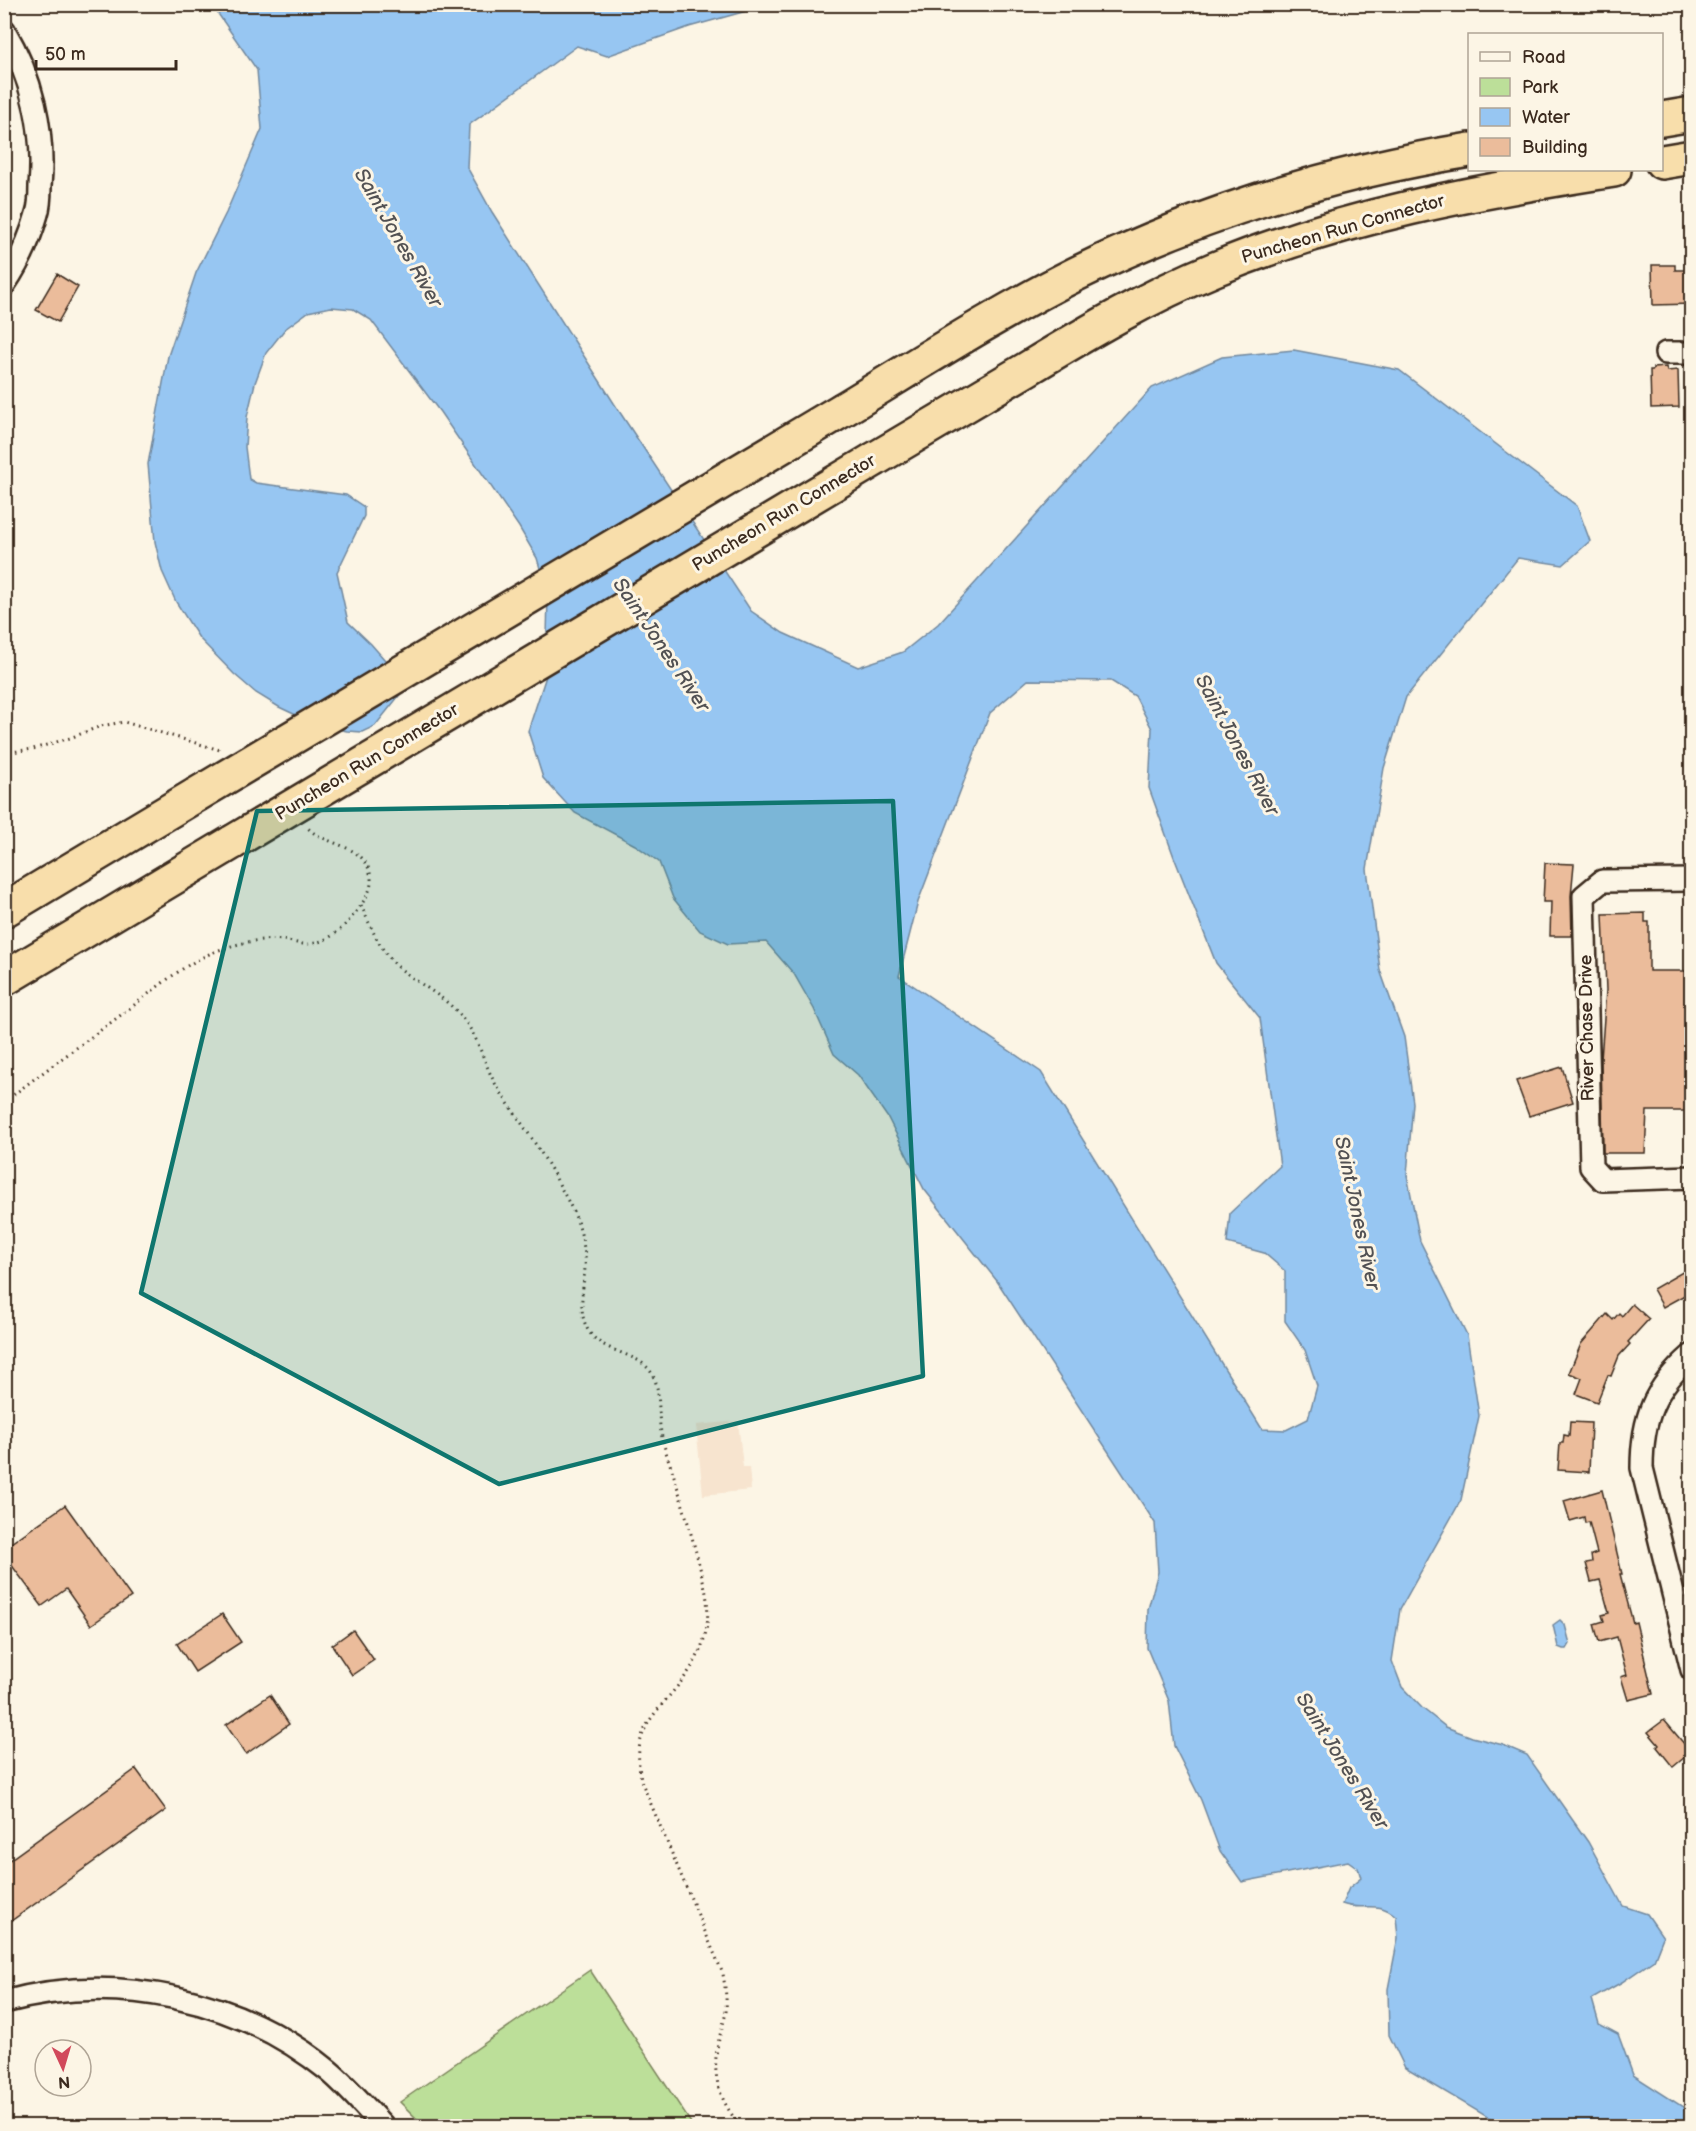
<svg xmlns="http://www.w3.org/2000/svg" width="1696" height="2131" viewBox="0 0 1696 2131" font-family="'Balsamiq Sans',sans-serif">
<style>
.built{fill:#f7e4cf}
.green{fill:#bcdf99;stroke:#7c845c;stroke-width:1.5}
.water{fill:#97c6f2;stroke:#72889d;stroke-width:1.5;fill-rule:evenodd}
.building{fill:#ebbc9b;stroke:#3b2a1e;stroke-width:1.5}
.lines{fill:none;stroke-linecap:round;stroke-linejoin:round}
.minor-casing{stroke:#3b2a1e;stroke-width:26}
.motorway-casing{stroke:#3b2a1e;stroke-width:38}
.path{stroke:#3b2a1e;stroke-width:3;stroke-dasharray:1.5 4.5;stroke-linecap:butt}
.minor{stroke:#fcf5e5;stroke-width:21}
.motorway{stroke:#f8deab;stroke-width:33}
.motorway-bridge-casing{stroke:#3b2a1e;stroke-width:38;stroke-linecap:butt}
.motorway-bridge{stroke:#f8deab;stroke-width:33}
.marked{fill:#0f766e;fill-opacity:0.2;stroke:#0f766e;stroke-width:4.5;stroke-linejoin:round}
.labels{text-anchor:middle;dominant-baseline:central;stroke-width:6;stroke-linejoin:round;paint-order:stroke}
.street-label{font-size:18px;fill:#3b2a1e;stroke:#fcf5e5}
.water-label{font-size:20px;font-style:italic;fill:#525153;stroke:#fcf5e5}
</style>
<rect width="100%" height="100%" fill="#fcf5e5"/>
<filter id="ink" filterUnits="userSpaceOnUse"><feTurbulence type="fractalNoise" baseFrequency=".0167" numOctaves="2"/><feDisplacementMap in="SourceGraphic" scale="12" xChannelSelector="R" yChannelSelector="G"/><feConvolveMatrix kernelMatrix="1 2 1 2 8 2 1 2 1" color-interpolation-filters="sRGB"/></filter>
<g filter="url(#ink)">
<path class="built" d="M738 1421 743 1467H749L751 1490 703 1495 696 1425Z"/>
<path class="green" d="M590 1970 693 2126H424L400 2102Z"/>
<path class="water" d="M212 5H768L689 27 607 56 577 46 469 125 467 167 492 212 619 411 751 611 783 633 858 667 903 652 938 624 1152 388 1222 357 1294 350 1399 370 1577 506 1590 541 1563 565 1518 558 1406 697 1384 768 1367 869 1380 970 1404 1037 1413 1103 1407 1175 1420 1241 1467 1335 1479 1416 1461 1500 1400 1609 1392 1661 1402 1687 1422 1708 1446 1727 1472 1737 1503 1745 1527 1755 1588 1842 1623 1906 1647 1914 1663 1937 1654 1960 1622 1982 1592 1999 1599 2024 1618 2034 1633 2075 1689 2111 1691 2110V2126H1500L1496 2122 1405 2068 1389 2035 1388 1989 1398 1938 1396 1916C1376 1899 1364 1912 1342 1904L1349 1888 1361 1878 1358 1868 1348 1861 1242 1882 1220 1851 1201 1800 1174 1746 1169 1701 1147 1648 1148 1609 1158 1572 1155 1523 997 1281 924 1189 888 1118 858 1075 834 1054 814 1009 794 974 766 942 728 944 700 931 673 898 659 862 635 845 575 813 543 778 528 731 546 676 548 596 537 558 519 527 440 412 371 320 353 309 331 307 308 312 285 329 266 353 255 383 247 417 245 447 249 479 256 483 346 495 364 507V516L337 572 348 622 371 644 399 676 402 692 375 726 362 732 347 731 317 725 279 707 256 693 234 674 199 638 176 602 162 571 155 542 148 464 168 356 196 273 226 213 262 129 257 70ZM1028 680 1111 681 1135 696 1152 729 1149 788 1174 857 1216 963 1260 1018 1280 1166 1230 1213 1227 1243 1264 1253 1285 1271V1321L1305 1350 1317 1386 1308 1419 1286 1430 1262 1429 1041 1072 899 976 918 902 990 713Z
M1560 1620 1565 1625 1570 1644 1567 1649H1563L1558 1647 1553 1625Z"/>
<path class="building" d="M1652 265H1675V270H1692V304L1653 305Z
M57 274 78 287 58 322 36 310Z
M1666 367 1667 371 1678 370 1679 407 1651 408 1650 370H1653V368Z
M1545 863 1574 864 1571 896 1572 936H1550L1551 902H1543Z
M1645 913V922H1649V971H1692V1111H1647L1645 1153H1603L1601 1060 1606 990 1603 914Z
M1562 1067 1573 1102 1529 1116 1516 1081Z
M1686 1270 1692 1279V1291L1663 1307 1653 1289Z
M1632 1304 1649 1319 1628 1342 1630 1344 1619 1356 1611 1376 1608 1375 1597 1402 1576 1394 1582 1378 1569 1373 1581 1344 1607 1314 1613 1320 1619 1313 1622 1316Z
M1570 1422 1591 1423 1589 1472 1558 1470 1560 1443H1563L1564 1435 1569 1436Z
M1602 1490 1622 1574H1620L1633 1623 1636 1622 1653 1694 1628 1700 1621 1677 1627 1675 1617 1637 1599 1642 1594 1624 1604 1621 1602 1615 1609 1613 1600 1580 1591 1582 1586 1563 1592 1562 1591 1555 1597 1553 1589 1522 1585 1523 1584 1517 1570 1521 1564 1501Z
M65 1505 131 1597 91 1625 66 1589 42 1606 4 1555V1548Z
M222 1614 241 1642 195 1672 177 1644Z
M353 1630 374 1660 352 1675 332 1645Z
M270 1695 289 1724 246 1754 226 1725Z
M1664 1720 1691 1752 1673 1767 1657 1747 1659 1745 1648 1732Z
M136 1769 166 1810 4 1926V1864Z"/>
<g class="lines">
<g class="minor-casing">
<path id="minor" d="M4 30C32 77 45 131 40 186 40 195 40 205 37 214 30 239 19 263 4 285
M1666 353H1692
M1692 880 1602 881 1584 896 1591 1167 1603 1180 1692 1177
M1692 1355C1654 1388 1642 1418 1642 1468L1692 1670
M4 2002C115 1971 240 1998 329 2071 348 2087 366 2108 383 2126"/>
</g>
<g class="motorway-casing">
<path id="motorway" d="M1662 119 1692 114
M1662 162 1692 157
M844 409C920 363 996 314 1076 274 1200 213 1333 172 1470 150
M875 459C926 429 976 399 1027 369 1088 332 1149 296 1215 269 1342 216 1478 191 1614 170
M4 910 196 795
M4 979 233 842"/>
</g>
<path class="path" d="M4 753 33 749 70 738 101 726 124 722 220 750
M361 905C371 927 379 949 397 966 420 986 450 998 467 1024 481 1044 485 1068 498 1088 520 1122 543 1152 561 1188 568 1201 576 1215 580 1230 582 1237 584 1247 585 1255 587 1279 575 1307 588 1330 602 1354 637 1351 651 1372 662 1389 657 1413 661 1432 664 1450 672 1468 677 1486 687 1518 696 1551 704 1584 712 1616 707 1644 689 1671 660 1713 628 1725 642 1783L723 1974C725 1987 727 1999 726 2012 724 2023 720 2033 718 2044 711 2075 720 2103 741 2126
M4 1102C44 1071 85 1042 125 1012 156 989 187 960 225 948 244 942 263 938 283 940 290 941 298 944 305 944 329 944 346 926 359 908 365 899 372 890 371 879 368 843 325 847 307 827"/>
<use href="#minor" class="minor"/>
<use href="#motorway" class="motorway"/>
<g class="motorway-bridge-casing">
<path id="motorway-bridge" d="M196 795 844 409
M233 842 875 459"/>
</g>
<use href="#motorway-bridge" class="motorway-bridge"/>
</g>
</g>
<path class="marked" d="M893 801 923 1376 499 1484 141 1293 257 811Z"/>
<g class="labels">
<g class="street-label">
<text transform="translate(1343 229) rotate(-16)">Puncheon Run Connector</text>
<text transform="translate(784 513) rotate(-31)">Puncheon Run Connector</text>
<text transform="translate(367 762) rotate(-31)">Puncheon Run Connector</text>
<text transform="translate(1587 1028) rotate(-91)">River Chase Drive</text>
</g>
<g class="water-label">
<text transform="translate(398 238) rotate(60)">Saint Jones River</text>
<text transform="translate(661 645) rotate(56)">Saint Jones River</text>
<text transform="translate(1237 745) rotate(62)">Saint Jones River</text>
<text transform="translate(1357 1213) rotate(78)">Saint Jones River</text>
<text transform="translate(1342 1761) rotate(58)">Saint Jones River</text>
</g>
</g>
<rect width="1696" height="2131" fill="none" stroke="#fcf5e5" stroke-width="24"/>
<rect x="12" y="12" width="1672" height="2107" fill="none" stroke="#3b2a1e" stroke-width="2" filter="url(#ink)"/>
<rect x="1468" y="33" width="195" height="138" fill="#fcf5e5" stroke="#afa495" stroke-width="1.5"/>
<rect x="1480" y="52" width="30" height="9" fill="#fcf5e5" stroke="#afa495" stroke-width="1.5"/>
<text x="1522" y="63" font-size="18" fill="#3b2a1e">Road</text>
<rect x="1480" y="78" width="30" height="18" fill="#bcdf99" stroke="#afa495" stroke-width="1.5"/>
<text x="1522" y="93" font-size="18" fill="#3b2a1e">Park</text>
<rect x="1480" y="108" width="30" height="18" fill="#97c6f2" stroke="#afa495" stroke-width="1.5"/>
<text x="1522" y="123" font-size="18" fill="#3b2a1e">Water</text>
<rect x="1480" y="138" width="30" height="18" fill="#ebbc9b" stroke="#afa495" stroke-width="1.5"/>
<text x="1522" y="153" font-size="18" fill="#3b2a1e">Building</text>
<g transform="translate(63 2068) rotate(176)"><circle r="28" fill="#fcf5e5" stroke="#afa495" stroke-width="1.5"/>
<path d="M0-4.5L10 22L0 15L-10 22Z" fill="#d1495b"/>
<text y="-9" font-size="16" font-weight="bold" text-anchor="middle" fill="#3b2a1e">N</text>
</g>
<path d="M36 60v9h140v-9" fill="none" stroke="#3b2a1e" stroke-width="3"/>
<text x="45" y="60" font-size="18" fill="#3b2a1e" stroke="#fcf5e5" stroke-width="4.5" paint-order="stroke">50 m</text>
</svg>
